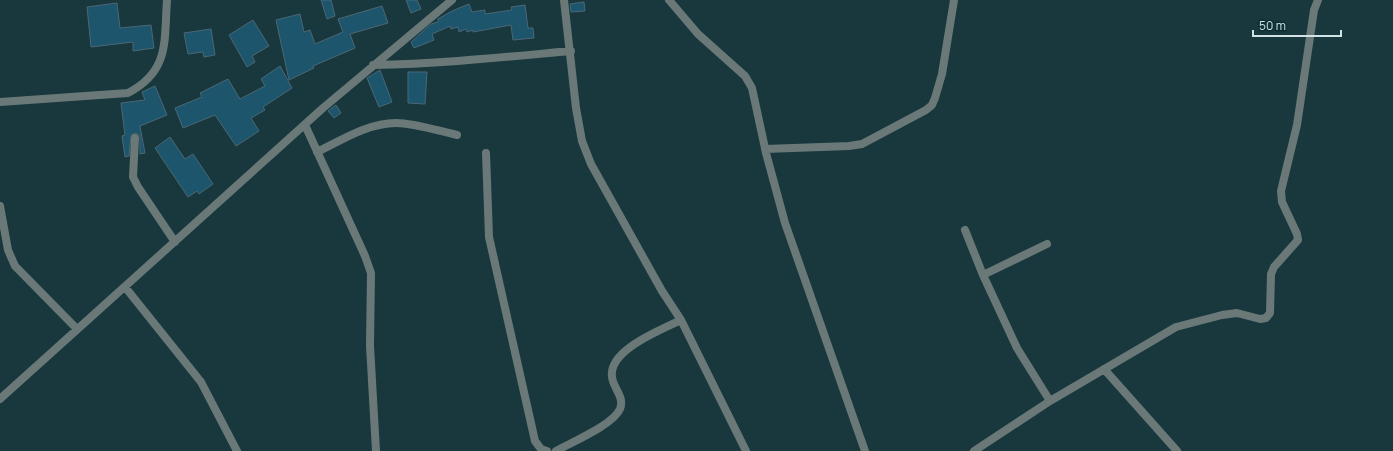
<svg xmlns="http://www.w3.org/2000/svg" width="1393" height="451" viewBox="0 0 1393 451" font-family="Manrope,sans-serif">
<style>
.building{fill:#1d556c;stroke:#4b6774}
.lines{fill:none;stroke-linecap:round;stroke-linejoin:round}
.minor{stroke:#6a7978;stroke-width:8}
</style>
<rect width="100%" height="100%" fill="#18383e"/>
<path class="building" d="M321 0H331L335 16 327 19Z
M406 0H417L421 9 411 13Z
M584 2 585 11 571 12 570 4Z
M117 3 120 28 151 25 154 48 133 51V42L91 47 87 7Z
M469 4 472 12 485 10V14L512 10 511 7 525 5 528 28H533L534 38 513 40 511 25 473 32V30L467 32 466 29 459 32 458 27 451 29 450 26 432 34 434 40 414 48 411 42 431 24 438 22V19L452 11Z
M382 6 388 23 350 34 355 48 313 66 314 68 289 80 276 20 300 14 304 32 310 30 315 44 343 32 338 19Z
M253 20 269 46 252 56 255 62 247 67 229 35Z
M211 29 215 55 204 57 203 52 188 54 184 33Z
M280 66 292 88 263 107 265 110 251 118 259 131 236 146 215 115 183 128 175 108 202 97 200 93 228 79 240 99 265 86 261 79Z
M380 70 392 102 379 107 367 78Z
M408 72H427L425 104 408 103Z
M155 86 167 115 140 126 145 153 140 154V135L136 133 131 135 129 156 125 157 122 136 125 135 121 103 145 100 142 92Z
M336 105 341 113 334 118 328 111Z
M170 137 185 159 193 154 213 184 199 194 197 191 188 197 155 148Z"/>
<g class="lines">
<path class="minor" d="M564 0 576 108 582 141 591 164 662 291 681 320 746 451
M669 0 698 34 745 76 752 88 766 153 785 223 865 451
M373 65C439 64 505 57 571 51
M0 102 128 93C170 71 164 41 167 0
M305 125 365 256 371 273 370 346 376 451
M135 138 133 177 138 187 175 242
M765 149 849 146 862 144 926 110 932 105 935 98 942 74 954 0
M317 152C342 140 368 123 396 123 414 123 439 131 457 135
M486 153 489 237 535 441 541 449 547 451
M0 206 8 250 15 266 77 329
M965 230 983 275 1017 348 1050 401
M983 275 1047 244
M125 287 201 382 237 451
M1104 369 1177 451
M0 399 323 108 452 0
M556 451C572 442 613 425 620 409 625 397 613 388 612 377 608 350 661 330 681 320
M974 451 1050 401 1176 327 1222 315 1237 313 1260 319 1266 318 1270 313 1271 274 1274 267 1298 240 1297 234 1282 202 1281 191 1297 125 1314 10 1318 0"/>
</g>
<path d="M1253 30v6h88v-6" fill="none" stroke="#d2e3e7" stroke-width="2"/>
<text x="1259" y="30" font-size="12" fill="#d2e3e7" stroke="#0d2e33" stroke-width="3" paint-order="stroke">50 m</text>
</svg>
